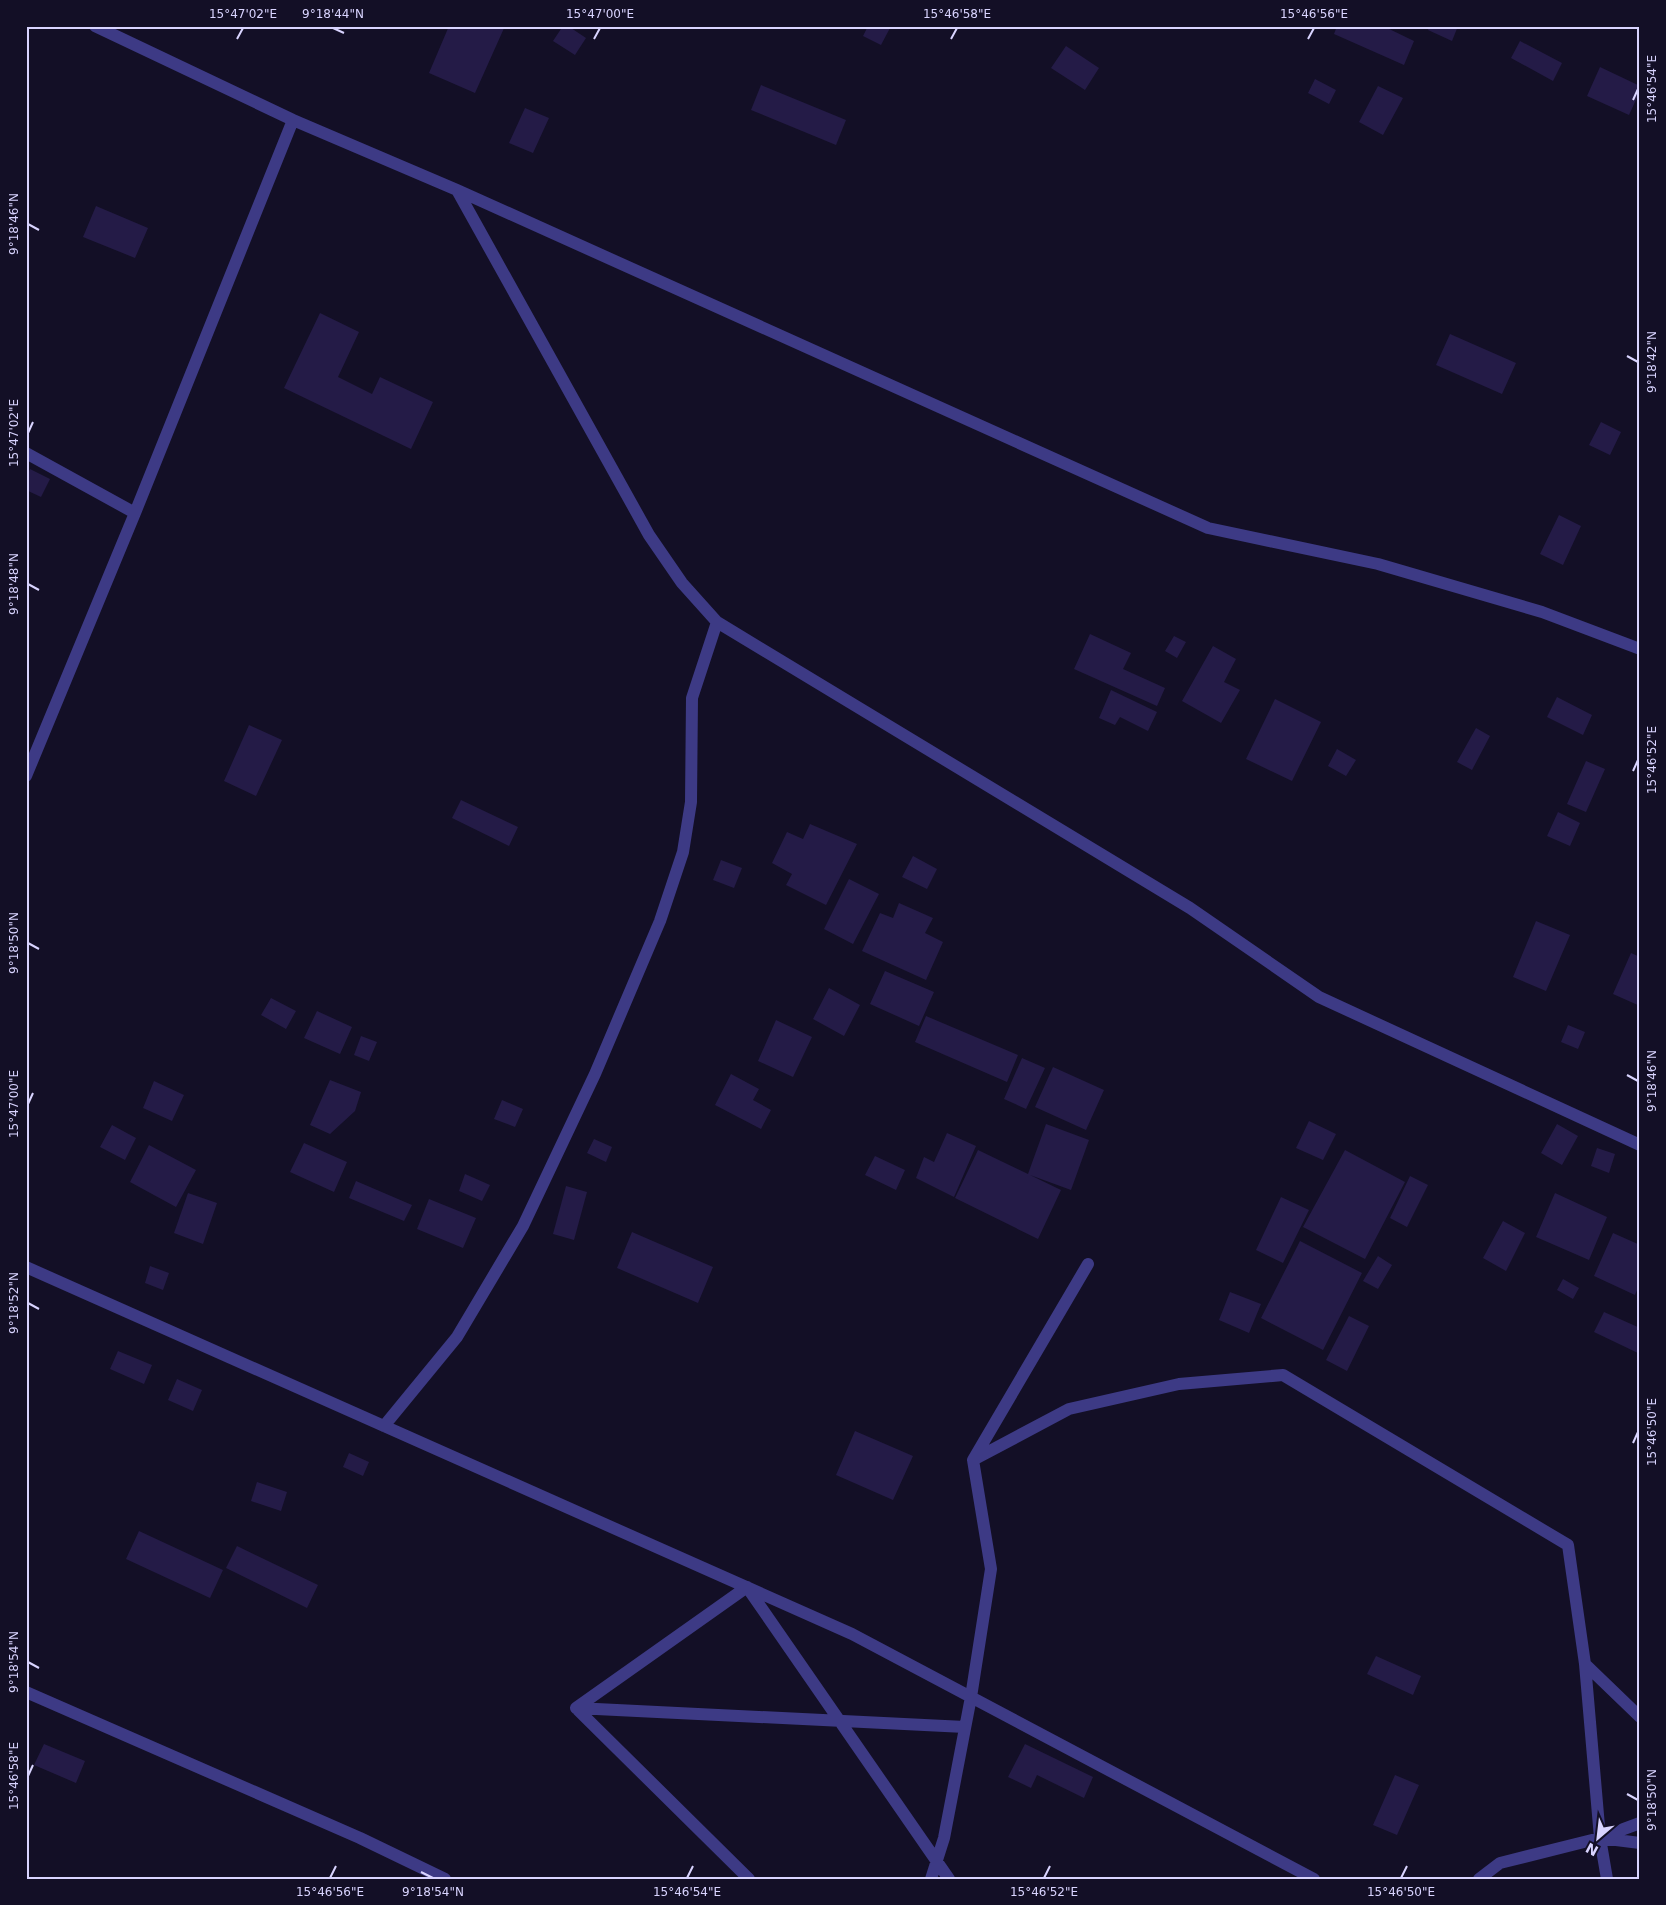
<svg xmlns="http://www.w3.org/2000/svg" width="1666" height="1905" viewBox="0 0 1666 1905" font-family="'DejaVu Sans',sans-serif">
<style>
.building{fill:#241b47}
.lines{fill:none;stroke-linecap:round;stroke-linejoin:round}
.minor{stroke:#3d3a85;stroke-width:12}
.ticks{fill:none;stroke:#d9d4ff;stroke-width:2}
.neatline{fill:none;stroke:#d9d4ff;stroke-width:2}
.ticks-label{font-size:12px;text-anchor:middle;fill:#d9d4ff}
</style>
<rect width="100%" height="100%" fill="#130f26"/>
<path class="building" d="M449 26H505L475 93 429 73Z
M563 26H568L586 38 575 55 553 41Z
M868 26 890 28 881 45 863 36Z
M1337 26H1383L1414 41 1404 65 1334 34Z
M1429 26H1458L1452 41 1428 30Z
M1520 41 1562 63 1553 81 1511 58Z
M1066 46 1099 68 1085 90 1051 68Z
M1600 67 1640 86V91L1629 115 1587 96Z
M1315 79 1336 90 1329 104 1308 93Z
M761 85 846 120 836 145 751 110Z
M1378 86 1403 98 1383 135 1359 122Z
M525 108 549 118 533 153 509 143Z
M96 206 148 228 135 258 83 237Z
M320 313 359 332 338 377 372 394 380 377 433 402 411 449 284 388Z
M1450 334 1516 363 1502 394 1436 365Z
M1601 422 1621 432 1610 455 1589 445Z
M30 469 50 479 41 497 26 490V478Z
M1559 515 1581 526 1563 565 1540 554Z
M1090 634 1131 653 1123 669 1165 688 1157 706 1074 669Z
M1174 636 1186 642 1177 658 1165 651Z
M1213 646 1236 659 1224 682 1240 690 1221 723 1182 701Z
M1111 690 1157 712 1148 731 1120 717 1115 725 1099 718Z
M1557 697 1592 715 1583 735 1547 717Z
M1275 699 1321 722 1292 781 1246 759Z
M249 725 282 740 256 796 224 781Z
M1476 728 1490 736 1472 770 1457 762Z
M1337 749 1356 760 1346 776 1328 766Z
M1586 761 1605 769 1586 812 1567 804Z
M461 800 518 827 509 846 452 818Z
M1558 812 1580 823 1570 846 1547 836Z
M810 824 857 844 826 905 786 885 792 874 772 863 787 832 803 839Z
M913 856 937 869 927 889 902 877Z
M721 860 742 868 734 888 713 880Z
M849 879 879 894 853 944 824 929Z
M899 903 933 918 925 933 943 942 926 980 862 951 880 913 893 918Z
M1536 921 1570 935 1546 991 1513 977Z
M1631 953 1640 957V1006L1613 994Z
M885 971 934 992 919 1026 870 1004Z
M829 988 860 1005 844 1036 813 1019Z
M271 998 296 1011 286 1029 261 1015Z
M317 1011 352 1027 340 1054 304 1038Z
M926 1016 1018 1055 1007 1082 915 1042Z
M776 1020 812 1037 793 1077 758 1061Z
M1568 1025 1585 1032 1578 1049 1561 1042Z
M361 1036 377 1042 369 1061 354 1055Z
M1022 1058 1045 1068 1026 1109 1004 1099Z
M1053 1067 1104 1090 1086 1130 1035 1107Z
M731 1074 759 1089 753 1100 771 1110 761 1129 715 1105Z
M330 1080 361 1092 355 1111 330 1134 310 1125Z
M154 1081 184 1095 172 1121 143 1108Z
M502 1100 523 1109 515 1127 494 1119Z
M1309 1121 1336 1134 1323 1160 1296 1148Z
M1046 1124 1089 1140 1071 1190 1030 1175 1061 1190 1038 1239 955 1198 978 1150 1028 1174Z
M1557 1124 1578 1136 1562 1165 1541 1153Z
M112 1125 136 1138 125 1160 100 1147Z
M947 1133 976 1146 954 1197 916 1178 924 1157 934 1162Z
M594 1139 612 1147 606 1162 587 1153Z
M304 1143 347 1162 334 1192 290 1172Z
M149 1145 196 1170 176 1207 130 1182Z
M1597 1148 1615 1154 1609 1173 1591 1166Z
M1345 1150 1405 1182 1365 1259 1303 1227Z
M875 1156 905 1170 896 1190 865 1175Z
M465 1174 490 1185 482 1201 459 1191Z
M1410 1176 1428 1185 1407 1227 1390 1218Z
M356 1181 412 1205 404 1221 349 1198Z
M566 1186 587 1192 574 1240 553 1234Z
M188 1193 217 1203 203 1244 174 1233Z
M1555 1193 1607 1217 1589 1260 1536 1237Z
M1281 1197 1309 1210 1283 1263 1256 1250Z
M429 1199 476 1218 463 1248 417 1229Z
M1503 1221 1525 1233 1506 1271 1483 1258Z
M632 1232 713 1267 698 1303 617 1268Z
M1613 1233 1640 1245V1283L1635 1295 1594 1276Z
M1300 1241 1362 1273 1323 1350 1261 1318Z
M1378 1256 1392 1265 1378 1289 1363 1281Z
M150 1266 169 1273 163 1290 145 1283Z
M1563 1279 1579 1288 1573 1299 1557 1290Z
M1230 1292 1261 1304 1249 1333 1219 1320Z
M1604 1312 1640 1328V1354L1594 1332Z
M1349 1316 1369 1326 1347 1371 1326 1360Z
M118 1351 152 1365 144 1384 110 1369Z
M177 1379 202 1390 193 1411 168 1400Z
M855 1431 913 1456 893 1500 836 1475Z
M349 1453 369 1462 363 1476 343 1467Z
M257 1482 287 1492 281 1511 251 1501Z
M139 1531 223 1570 210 1598 126 1559Z
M237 1546 318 1585 307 1608 226 1568Z
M1376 1656 1421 1676 1413 1695 1367 1674Z
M44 1744 85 1761 76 1783 34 1765Z
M1025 1744 1093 1777 1084 1798 1037 1775 1031 1788 1008 1777Z
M1395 1775 1419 1785 1397 1835 1373 1825Z"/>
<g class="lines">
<path class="minor" d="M95 26 293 120 457 190 1208 528 1378 564 1542 612 1640 649
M457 190 649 535 682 583 717 622 1190 908 1319 997 1640 1145
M26 453 135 513
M26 776 135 513 293 120
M26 1267 852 1634 1314 1879
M384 1426 457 1337 523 1226 595 1074 660 921 683 852 691 802 692 698 717 622
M973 1460 1069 1409 1179 1384 1283 1375 1568 1545 1585 1664 1600 1838 1607 1879
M1585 1664 1640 1717
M26 1692 360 1838 445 1879
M576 1708 747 1587 949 1879
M1602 1837 1640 1823
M749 1879 576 1708 965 1727
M931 1879 944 1838 971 1697 991 1569 973 1460 1088 1264
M1479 1879 1500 1863 1600 1838 1640 1843"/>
</g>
<path class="ticks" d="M333 28 344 33M237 39 243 28M594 39 600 28M951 39 957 28M1308 39 1314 28M1633 100 1638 89M28 224 39 230M1627 356 1638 362M28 433 33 422M28 584 39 590M1633 771 1638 760M28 943 39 949M1627 1075 1638 1081M28 1104 33 1093M28 1303 39 1309M1633 1443 1638 1432M28 1662 39 1668M28 1776 33 1765M1627 1794 1638 1800M421 1872 433 1878M330 1878 336 1866M687 1878 693 1866M1044 1878 1050 1866M1401 1878 1407 1866"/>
<rect width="1666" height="1905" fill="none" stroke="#130f26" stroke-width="55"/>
<g transform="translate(1598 1838) rotate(208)" stroke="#130f26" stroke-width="4" paint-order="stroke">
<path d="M0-4L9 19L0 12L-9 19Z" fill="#d9d4ff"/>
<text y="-8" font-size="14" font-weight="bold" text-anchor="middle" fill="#d9d4ff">N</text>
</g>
<rect x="28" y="28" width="1610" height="1850" class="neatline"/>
<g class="ticks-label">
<text x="243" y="18">15°47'02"E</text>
<text x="333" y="18">9°18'44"N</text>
<text x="600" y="18">15°47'00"E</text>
<text x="957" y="18">15°46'58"E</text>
<text x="1314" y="18">15°46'56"E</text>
<text transform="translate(1652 89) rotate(-90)" y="4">15°46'54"E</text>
<text transform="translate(14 224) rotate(-90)" y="4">9°18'46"N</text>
<text transform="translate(1652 362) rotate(-90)" y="4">9°18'42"N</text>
<text transform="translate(14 433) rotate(-90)" y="4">15°47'02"E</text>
<text transform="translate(14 584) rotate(-90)" y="4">9°18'48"N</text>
<text transform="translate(1652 760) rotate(-90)" y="4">15°46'52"E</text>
<text transform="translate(14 943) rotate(-90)" y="4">9°18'50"N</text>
<text transform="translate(1652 1081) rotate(-90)" y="4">9°18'46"N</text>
<text transform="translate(14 1104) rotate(-90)" y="4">15°47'00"E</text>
<text transform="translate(14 1303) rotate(-90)" y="4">9°18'52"N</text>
<text transform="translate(1652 1432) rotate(-90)" y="4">15°46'50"E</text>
<text transform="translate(14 1662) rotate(-90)" y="4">9°18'54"N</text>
<text transform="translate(14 1776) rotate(-90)" y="4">15°46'58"E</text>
<text transform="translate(1652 1800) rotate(-90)" y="4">9°18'50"N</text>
<text x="330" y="1896">15°46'56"E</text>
<text x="433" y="1896">9°18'54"N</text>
<text x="687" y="1896">15°46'54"E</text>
<text x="1044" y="1896">15°46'52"E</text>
<text x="1401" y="1896">15°46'50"E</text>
</g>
</svg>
